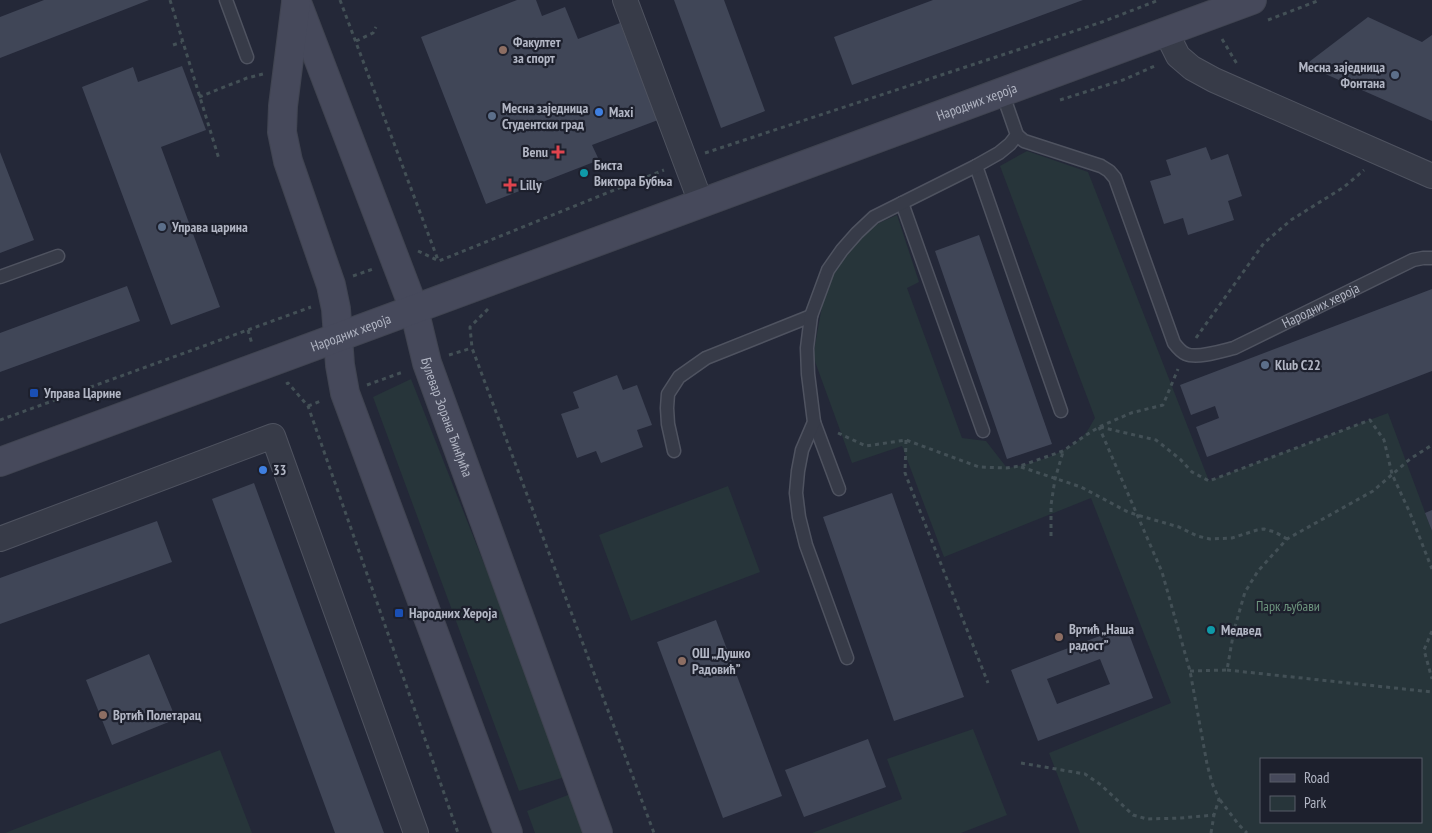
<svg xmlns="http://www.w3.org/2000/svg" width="1432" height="833" viewBox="0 0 1432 833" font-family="'PT Sans Narrow',sans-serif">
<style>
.green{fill:#27353a;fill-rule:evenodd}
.building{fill:#404657;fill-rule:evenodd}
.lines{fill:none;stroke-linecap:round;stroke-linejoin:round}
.lane-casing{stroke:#4f5360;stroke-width:15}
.street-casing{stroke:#4f5360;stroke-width:26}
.secondary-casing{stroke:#404451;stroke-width:30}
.path{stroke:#435056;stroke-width:3;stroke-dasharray:4 4;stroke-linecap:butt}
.lane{stroke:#373b48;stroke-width:12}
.street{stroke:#373b48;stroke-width:24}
.secondary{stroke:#46495b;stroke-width:28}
.education-dot{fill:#8d6e63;stroke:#1d202d;stroke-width:2}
.service-dot{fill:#5c6f8a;stroke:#1d202d;stroke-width:2}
.shop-dot{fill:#3f7fe0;stroke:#1d202d;stroke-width:2}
.health-dot{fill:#e0444e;stroke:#1d202d;stroke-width:2}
.culture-dot{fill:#0f9aa8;stroke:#1d202d;stroke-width:2}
.transit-dot{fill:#1a4fb4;stroke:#1d202d;stroke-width:2}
.labels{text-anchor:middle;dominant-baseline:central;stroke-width:4.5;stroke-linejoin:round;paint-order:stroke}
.poi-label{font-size:14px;font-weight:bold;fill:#b2b6c4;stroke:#1d202d;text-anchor:start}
.street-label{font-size:14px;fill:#b2b6c4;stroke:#1d202d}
.park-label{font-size:14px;fill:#6c937d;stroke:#1d202d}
</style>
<rect width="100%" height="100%" fill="#242838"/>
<path class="green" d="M1027 151 1088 172 1209 481 1388 413 1432 531V833H1080L1049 753 1171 703 1091 498 944 557 902 446 852 463 813 356 826 284 854 240 879 223 897 215 919 282 907 288 962 438 986 441 1007 468C1030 465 1065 454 1082 437 1088 432 1091 424 1095 418L1000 166ZM1261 759H1421V822H1261Z
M411 379 568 776 519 791 373 397Z
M728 486 760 572 631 621 599 535Z
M973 729 1007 815 961 833H812L902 799 887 759Z
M220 750 252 833H5Z
M573 793 588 833H535L527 811Z"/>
<path class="building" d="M44 0H149L0 58V17Z
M517 0H536L542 16 565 7 578 39 620 23 658 120 592 145 599 160 486 204 421 37Z
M674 0H724L765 111 721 128Z
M933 0H1083L852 85 834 37Z
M1368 17 1422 42 1432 35V121L1305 65Z
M182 66 206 130 161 147 220 307 171 325 82 87 133 67 138 82Z
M1206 147 1211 160 1228 154 1242 196 1228 201 1234 220 1188 235 1183 218 1164 224 1150 181 1171 175 1166 160Z
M0 152 34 240 0 253Z
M979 235 1052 444 1007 459 935 251Z
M127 286 140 321 0 372V333Z
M1432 289V371L1207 457 1196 427 1219 418 1215 406 1191 415 1180 385Z
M617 375 623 390 637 385 652 425 637 430 643 447 601 463 596 451 577 458 561 414 579 408 573 392Z
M254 483 304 619 384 833H335L212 499Z
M892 493 964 697 894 721 823 517Z
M1432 510V531L1425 513Z
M157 521 172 562 0 624V578Z
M716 620 782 796 723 818 657 642Z
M1126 626 1153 698 1038 741 1011 670ZM1100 659 1110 684 1057 704 1047 679Z
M149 654 176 719 112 745 86 680Z
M868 739 886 787 804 817 785 770Z"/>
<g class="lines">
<g class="lane-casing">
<g id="lane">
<path d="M226 0 247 57"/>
<path id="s1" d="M1017 135 1024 141 1101 166 1109 171 1115 178 1174 343C1177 347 1181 352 1186 354 1197 359 1222 351 1234 348L1413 260 1423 258H1432"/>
<path d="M976 166 1061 411"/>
<path d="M902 203 983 431"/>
<path d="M0 277 58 256"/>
<path d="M814 422 839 489"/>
<path d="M674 451 668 424 667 408 668 394 679 377 706 358 811 316"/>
<path d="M847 658 806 545 799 517 796 493 798 471 802 450 814 422 808 374 807 348 811 316 828 270 842 250 857 233 874 217 976 166 999 153 1010 144 1017 135 1002 92"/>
</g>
</g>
<g class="street-casing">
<path id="street" d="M625 0 701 203
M1166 32 1178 56 1192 68 1214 80 1432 176
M0 539 273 436 416 833"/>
</g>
<g class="secondary-casing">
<g id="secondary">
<path id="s2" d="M296 0 414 309 427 363 598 833"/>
<path d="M296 3 283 106 282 132 288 161 331 285 336 309 340 365 345 393 508 833"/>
<path id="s3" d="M0 462 1252 0"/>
</g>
</g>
<path class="path" d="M170 0 219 159
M340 0 438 260
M1268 20 1320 0
M1222 39 1237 64
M356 41 373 33 376 27
M173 45 182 42
M199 97 247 78 263 74
M1060 100 1123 80 1157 65
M705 153 1102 22 1159 0
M418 251 439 261 664 170
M353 276 373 269
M488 309 470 327 472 348 654 833
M248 330 252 344
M1196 338 1264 243 1291 220 1344 187 1364 170
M449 355 472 348
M286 384 288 383 308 406 458 833
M367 385 403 372
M308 406 321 401
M0 420 311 307
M1100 427 1156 440 1180 459 1192 472 1209 481 1370 420 1384 440 1392 474 1410 513 1432 569
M838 433 866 446 906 440 979 467 1006 468 1020 466 1063 451 1083 437 1099 427 1131 413 1163 405 1178 369
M906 440 905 473 988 683
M1021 467 1081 487 1126 511 1137 515 1179 527 1197 536 1210 539 1232 538 1257 530 1264 529 1275 532 1287 539
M1051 536V505L1055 479 1063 452
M1432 631 1424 650 1432 679
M1227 670 1432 692
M1190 671 1227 670 1234 630 1245 592 1258 571 1287 539 1373 491 1410 459 1432 445
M1021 763 1085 774 1101 785 1133 815 1147 819 1181 818 1214 815 1219 799 1212 783 1207 764 1190 671 1162 572 1099 427
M1220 800 1239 825 1247 833
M1211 833 1214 815"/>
<use href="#lane" class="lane"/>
<use href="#street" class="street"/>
<use href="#secondary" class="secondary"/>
</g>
<g class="education-dot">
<circle cx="503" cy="50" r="5"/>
<circle cx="1059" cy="637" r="5"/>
<circle cx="682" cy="661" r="5"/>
<circle cx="103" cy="715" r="5"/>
</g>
<g class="service-dot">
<circle cx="1395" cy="75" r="5"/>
<circle cx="492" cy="116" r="5"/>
<circle cx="162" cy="227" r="5"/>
<circle cx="1265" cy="365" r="5"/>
</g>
<g class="shop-dot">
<circle cx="599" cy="112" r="5"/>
<circle cx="263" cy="470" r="5"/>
</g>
<g class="health-dot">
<path d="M555.5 144.5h5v5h5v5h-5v5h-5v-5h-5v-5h5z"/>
<path d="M507.5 177.5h5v5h5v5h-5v5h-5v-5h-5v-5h5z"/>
</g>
<g class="culture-dot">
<circle cx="584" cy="173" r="5"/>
<circle cx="1211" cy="630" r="5"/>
</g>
<g class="transit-dot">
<rect x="29" y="388" width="10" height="10" rx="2.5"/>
<rect x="394" y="608" width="10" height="10" rx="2.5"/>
</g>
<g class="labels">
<g class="poi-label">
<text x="513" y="42">Факултет<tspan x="513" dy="16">за спорт</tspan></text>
<text x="1385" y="67" text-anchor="end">Месна заједница<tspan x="1385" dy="16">Фонтана</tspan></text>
<text x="502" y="108">Месна заједница<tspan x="502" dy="16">Студентски град</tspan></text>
<text x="609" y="112">Maxi</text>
<text x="548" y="152" text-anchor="end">Benu</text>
<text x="594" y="165">Биста<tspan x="594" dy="16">Виктора Бубња</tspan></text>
<text x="520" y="185">Lilly</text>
<text x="172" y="227">Управа царина</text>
<text x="1275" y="365">Klub C22</text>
<text x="44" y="393">Управа Царине</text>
<text x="273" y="470">33</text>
<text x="409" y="613">Народних Хероја</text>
<text x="1069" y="629">Вртић „Наша<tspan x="1069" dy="16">радост”</tspan></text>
<text x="1221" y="630">Медвед</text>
<text x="692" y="653">ОШ „Душко<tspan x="692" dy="16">Радовић”</tspan></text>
<text x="113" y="715">Вртић Полетарац</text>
</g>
<g class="street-label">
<text stroke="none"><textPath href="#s3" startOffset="1041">Народних хероја</textPath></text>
<text stroke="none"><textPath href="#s1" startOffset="446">Народних хероја</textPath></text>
<text stroke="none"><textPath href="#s3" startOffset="374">Народних хероја</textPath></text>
<text stroke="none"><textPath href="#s2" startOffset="444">Булевар Зорана Ђинђића</textPath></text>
</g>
<g class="park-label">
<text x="1288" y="606">Парк љубави</text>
</g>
</g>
<rect x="1260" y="758" width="162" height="65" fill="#1d202d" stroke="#595c69"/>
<rect x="1270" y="774" width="25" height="8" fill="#46495b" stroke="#595c69"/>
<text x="1304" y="783" font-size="15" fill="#b2b6c4">Road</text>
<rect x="1270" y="796" width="25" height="15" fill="#27353a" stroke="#595c69"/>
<text x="1304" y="808" font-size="15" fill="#b2b6c4">Park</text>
</svg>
